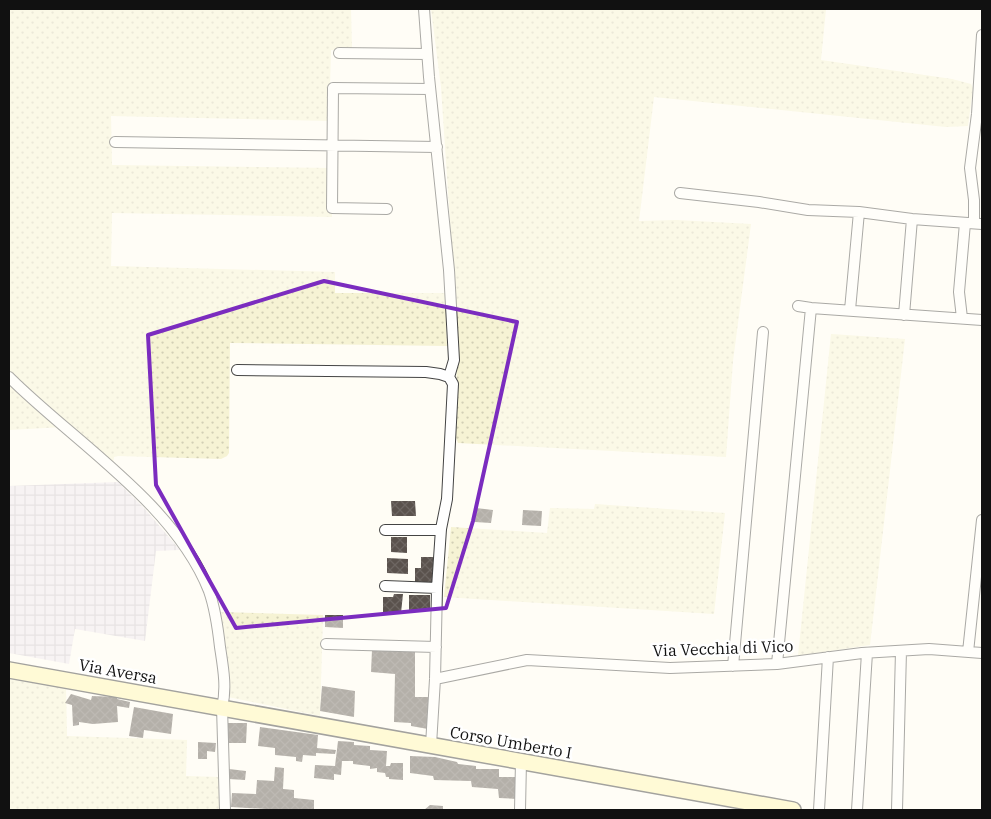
<svg xmlns="http://www.w3.org/2000/svg" width="991" height="819" viewBox="0 0 991 819" font-family="'IBM Plex Serif',serif">
<style>
.industrial{fill:url(#industrial-grid)}
.farmland{fill:url(#farmland-dots)}
.building{fill:url(#building-cross-hatch)}
.lines{fill:none;stroke-linecap:round;stroke-linejoin:round}
.minor-casing{stroke:#444;stroke-width:12}
.secondary-casing{stroke:#333;stroke-width:18}
.minor{stroke:#fff;stroke-width:10}
.secondary{stroke:#fff6b0;stroke-width:15}
.marked{fill:none;stroke:#7b2cbf;stroke-width:4;stroke-linejoin:round}
.labels{text-anchor:middle;dominant-baseline:central;stroke-width:5;stroke-linejoin:round;paint-order:stroke}
.street-label{font-size:16px;fill:#111;stroke:#fff}
</style>
<defs>
<pattern id="industrial-grid" width="8" height="8" patternUnits="userSpaceOnUse" patternTransform="scale(1.25)"><rect width="8" height="8" fill="#eee6ef"/><path d="M0 4h8M4 0v8" fill="none" stroke="#cbc4cc"/></pattern>
<pattern id="farmland-dots" width="8" height="8" patternUnits="userSpaceOnUse" patternTransform="scale(1.25)"><rect width="8" height="8" fill="#f6f3d4"/><path d="M2 2h.1M6 6h.1" fill="none" stroke="#d2cfb5" stroke-width="1.8" stroke-linecap="round"/></pattern>
<pattern id="building-cross-hatch" width="8" height="8" patternUnits="userSpaceOnUse" patternTransform="scale(1.25)"><rect width="8" height="8" fill="#5a524d"/><path d="M0 0l8 8M0 8l8-8" fill="none" stroke="#6d6662"/></pattern>
</defs>
<rect width="100%" height="100%" fill="#fffdf5"/>
<path class="industrial" d="M118 482 145 509 180 550 156 551 145 641 75 629 69 664 9 653V486Z"/>
<path class="farmland" d="M9 9H351L352 49 331 50 329 121 111 116 112 165 331 168 332 217 112 213 111 266 335 272V293H445L447 346 230 343 229 453 227 456 221 459 118 456 114 457 113 464 9 372Z
M431 9H826L821 60 952 79 971 84 973 88 968 126 946 127 654 97 639 221 676 220 751 224 733 361 726 457 458 443 456 438 457 325 441 87Z
M831 334 905 339 870 645 798 656Z
M9 377 63 427 9 430Z
M595 504 725 513 714 614 444 597 451 527 547 533 550 508 594 509Z
M218 612 323 615 320 716 228 697Z
M9 678 66 688 67 736 187 740 186 776 219 777 220 810H9Z"/>
<path class="building" d="M391 501H415L416 516H392Z
M476 508 493 510 491 523 475 522Z
M523 510 542 511 541 526 522 525Z
M391 537H407V553L391 552Z
M421 557H436L435 582H415V568H421Z
M387 558 408 559V574L387 573Z
M394 594H403L401 613 383 612V597H393Z
M409 595H430V611H409Z
M325 615H343V628L325 627Z
M372 650 415 651V697H430L428 729 411 726V723L394 722 395 674 371 672Z
M322 686 355 691 354 717 320 711Z
M71 694 91 700 92 696 117 697V699L130 702 129 708 117 706 118 722 93 724 79 722V725L73 726 72 705 65 703Z
M134 707 173 714 171 734 144 730 143 738 129 736Z
M226 723H247L246 743H226Z
M260 727 318 735 317 748 336 750 335 754 316 753V756L303 755 302 762 296 761V757L275 755V748L258 746Z
M338 741 354 742V745L370 746V750L387 751 386 766H390L391 763H403V780L389 779V777H386L385 773 377 772V768L370 769V766L353 764V761H342L341 775 334 774V780L314 778 315 765 335 766Z
M198 742 216 743 215 752 207 751V759H198Z
M410 756 435 757 457 762 458 764 476 766V769H499V777H518V799L499 798 498 789 472 787 471 781 434 780 433 776 410 773Z
M275 767 284 768 283 789 294 790V798L314 800V810H283L231 807 232 793 256 794 257 780 274 781Z
M229 769 246 771 245 780 229 779Z
M430 805 443 806V810H424Z"/>
<g class="lines">
<g class="minor-casing">
<path id="minor" d="M424 9 429 77 449 270 454 360 449 377
M339 53 427 54
M115 142 437 147
M680 193 759 202 808 210 859 212 912 219 982 224
M387 209 332 208 333 88 430 89
M974 223V200L970 168 977 114 982 35
M798 306 811 308 982 320
M850 310 859 212
M904 315 912 219
M962 318 959 292 965 223
M237 370 426 372 440 374 449 377 453 384 447 499 441 529 437 588 435 679 431 745
M9 377C73 441 175 504 209 591 215 608 218 629 220 647 223 667 227 688 222 707L225 810
M385 530H441
M385 586 437 588
M326 644 436 647
M968 652 982 520
M777 664 811 308
M733 666 763 332
M435 679 527 660 670 668 777 664 862 653 929 649 982 653
M520 810 521 761
M819 810 828 657
M857 810 867 653
M897 810 901 651"/>
</g>
<g class="secondary-casing">
<path id="secondary" d="M9 670 793 810"/>
</g>
<use href="#minor" class="minor"/>
<use href="#secondary" class="secondary"/>
</g>
<path d="M0 0H991V819H0ZM324 281 517 322 473 521 446 608 236 628 156 485 148 335Z" fill="#fffdf5" fill-opacity=".55" fill-rule="evenodd"/>
<path class="marked" d="M324 281 517 322 473 521 446 608 236 628 156 485 148 335Z"/>
<g class="labels">
<g class="street-label">
<text transform="translate(723 648) rotate(-2)">Via Vecchia di Vico</text>
<text transform="translate(118 671) rotate(10)">Via Aversa</text>
<text transform="translate(511 742) rotate(10)">Corso Umberto I</text>
</g>
</g>
<rect width="991" height="819" fill="none" stroke="#111111" stroke-width="20"/>
</svg>
